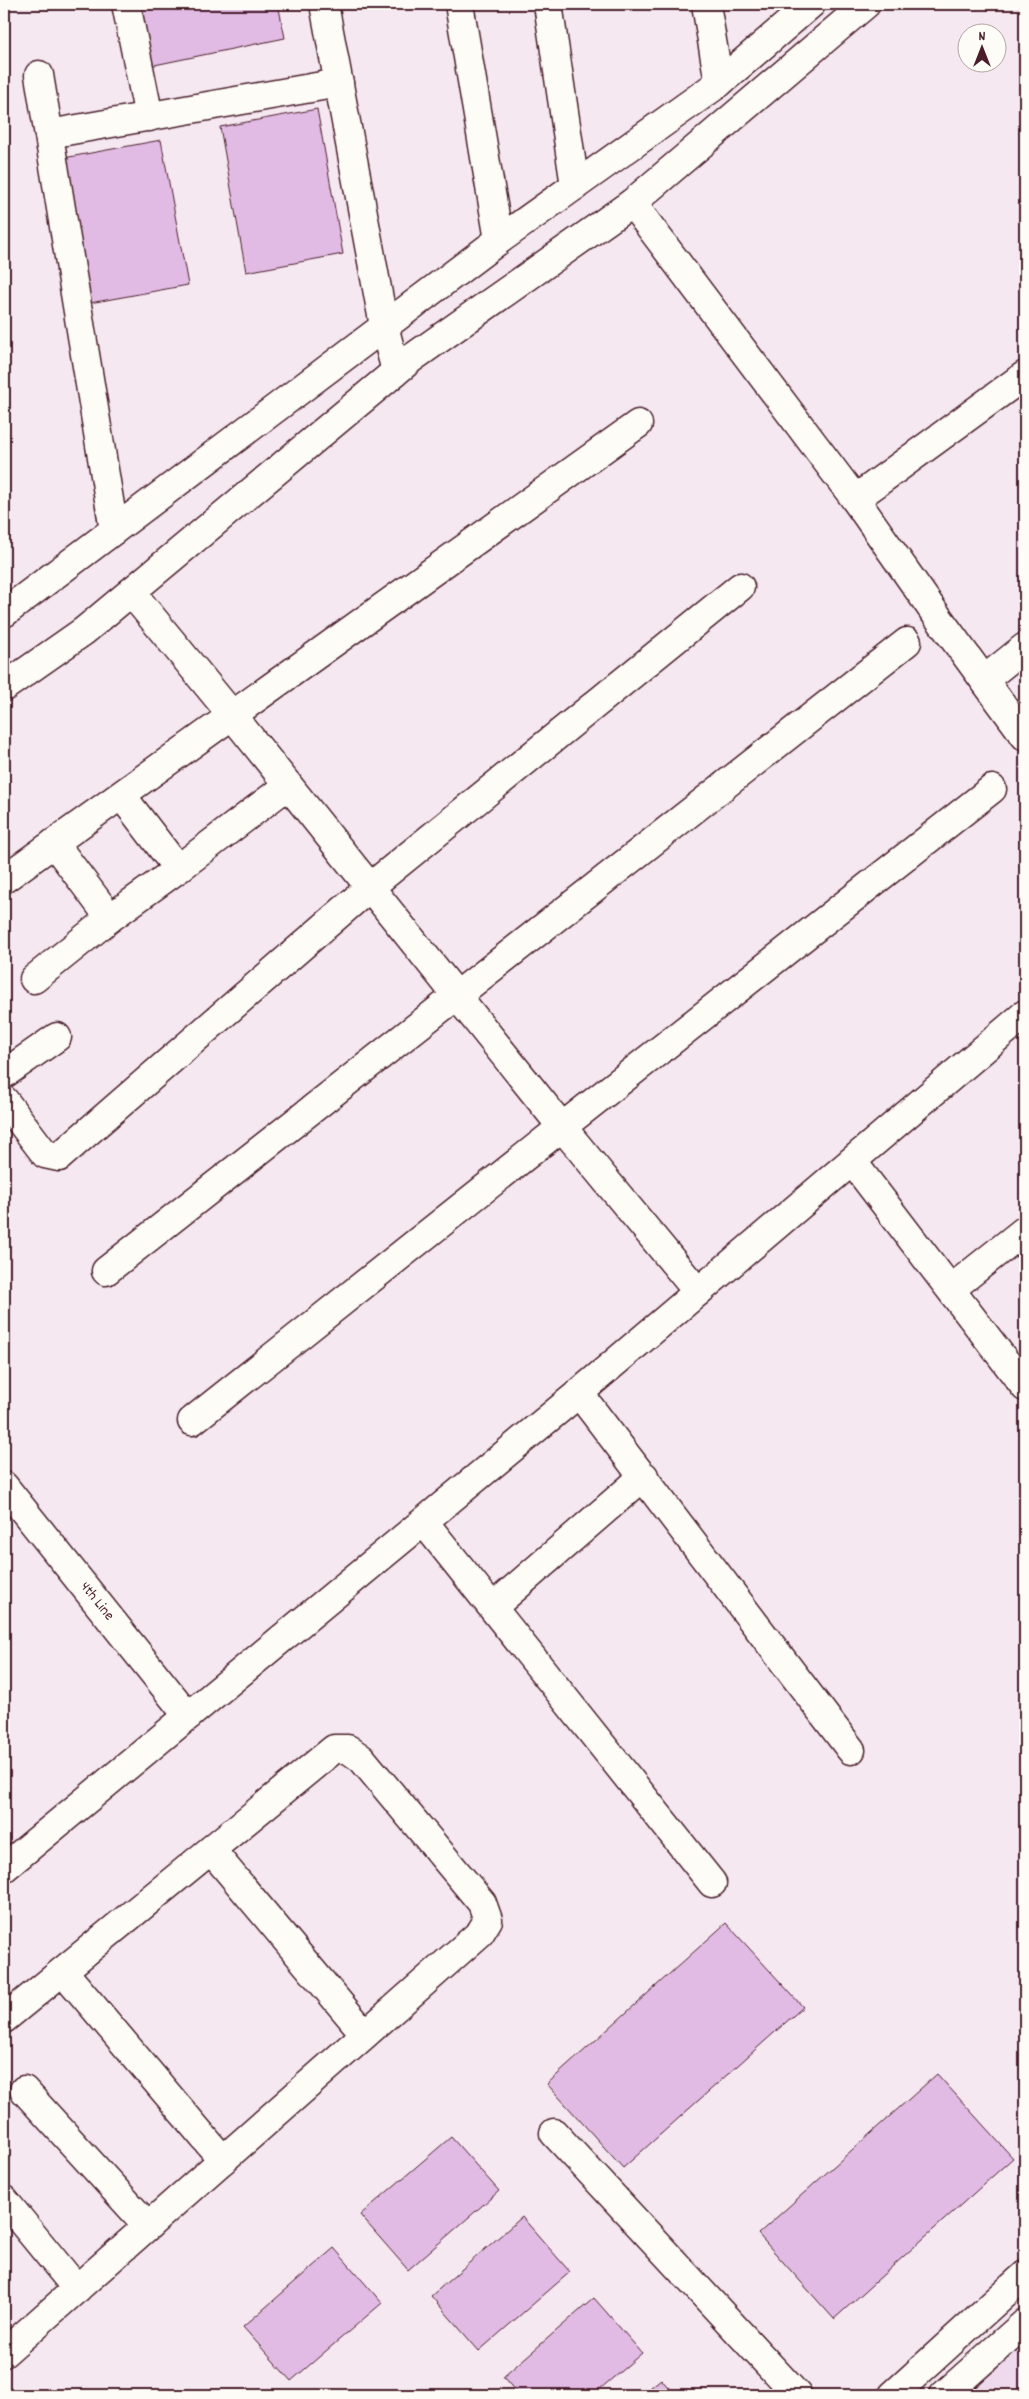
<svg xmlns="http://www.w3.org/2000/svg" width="1029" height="2399" viewBox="0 0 1029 2399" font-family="Dekko,sans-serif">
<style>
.built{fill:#efdaed}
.building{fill:#e1bbe4;stroke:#4a1f2b}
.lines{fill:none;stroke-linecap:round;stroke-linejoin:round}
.minor-casing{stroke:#4a1f2b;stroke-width:31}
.tertiary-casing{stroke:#4a1f2b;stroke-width:31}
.minor{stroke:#fdfcf7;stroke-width:28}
.tertiary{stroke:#fdfcf7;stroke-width:28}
.labels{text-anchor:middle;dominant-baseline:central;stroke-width:4.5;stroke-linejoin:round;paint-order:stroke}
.street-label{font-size:15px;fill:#4a1f2b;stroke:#fdfcf7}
</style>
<rect width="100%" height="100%" fill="#f5e8f1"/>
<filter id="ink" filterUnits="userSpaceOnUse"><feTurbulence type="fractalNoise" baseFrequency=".02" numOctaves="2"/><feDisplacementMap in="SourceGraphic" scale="10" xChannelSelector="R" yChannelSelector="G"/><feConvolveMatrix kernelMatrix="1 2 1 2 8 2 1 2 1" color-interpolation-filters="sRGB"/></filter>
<g filter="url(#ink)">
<path class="built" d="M1025 2336V2395H959Z"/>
<path class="building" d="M132 4H278L285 38 145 67Z
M317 109 343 254 246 272 220 127Z
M161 140 188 285 90 303 64 158Z
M726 1923 803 2007 623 2168 547 2084Z
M937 2074 1013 2158 834 2319 758 2234Z
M451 2137 499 2191 408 2270 360 2215Z
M522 2217 570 2272 479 2351 431 2296Z
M334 2248 382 2303 291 2381 243 2327Z
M594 2298 642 2353 593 2395H519L503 2377Z
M661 2379 675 2395H641Z"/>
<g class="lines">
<g class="minor-casing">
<g id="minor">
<path d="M126 4 149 117"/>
<path d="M324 4 384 326 396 371"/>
<path d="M459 4 499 240"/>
<path d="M548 4 575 186"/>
<path d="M706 4 719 83"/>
<path d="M39 75 114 530"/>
<path d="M49 134 339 83"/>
<path d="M632 203 855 499 932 609 1025 736"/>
<path d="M855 499 1025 375"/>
<path d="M131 592 232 715 562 1127 992 789"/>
<path d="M984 680 1025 647"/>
<path d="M54 843 110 918"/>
<path d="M178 869 288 785"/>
<path d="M4 879 638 424"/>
<path d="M34 979 110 918 178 869 122 796"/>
<path d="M4 1074 57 1037"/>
<path d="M4 1100 45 1154 59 1157 370 887 740 587"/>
<path d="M852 1161 1025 1387"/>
<path d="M106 1271 907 642"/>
<path d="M951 1289 1025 1230"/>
<path d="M579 1393 851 1750"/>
<path d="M192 1421 562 1127 698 1292"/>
<path id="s1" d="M4 1486 188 1716"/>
<path d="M424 1522 712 1883"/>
<path d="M493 1607 644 1476"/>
<path d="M211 1850 365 2034"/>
<path d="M4 1868 579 1393 1025 1014"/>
<path d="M63 1971 223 2160"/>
<path d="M4 2019 334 1749H348L362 1759 482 1903 488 1920 480 1933 4 2353"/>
<path d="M24 2090 148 2226"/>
<path d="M554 2133 797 2395"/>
<path d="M4 2200 77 2289"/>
<path d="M893 2395 1025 2275"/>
<path d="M944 2395 1025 2323"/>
</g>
</g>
<g class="tertiary-casing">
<path id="tertiary" d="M4 613 499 240 719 83 811 4
M4 687 84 631 412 358 632 203 866 4"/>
</g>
<use href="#minor" class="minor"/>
<use href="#tertiary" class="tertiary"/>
</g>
</g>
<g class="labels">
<g class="street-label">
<text stroke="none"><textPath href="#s1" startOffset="148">4th Line</textPath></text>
</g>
</g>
<rect width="1029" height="2399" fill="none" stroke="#fdfcf7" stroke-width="20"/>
<rect x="10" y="10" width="1009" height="2379" fill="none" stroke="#4a1f2b" stroke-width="2" filter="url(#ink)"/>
<g transform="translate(982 48)"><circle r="24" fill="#fdfcf7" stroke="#b5a4a5"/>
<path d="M0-4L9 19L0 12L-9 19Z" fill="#4a1f2b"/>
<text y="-8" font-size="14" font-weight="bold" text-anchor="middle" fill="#4a1f2b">N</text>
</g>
</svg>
